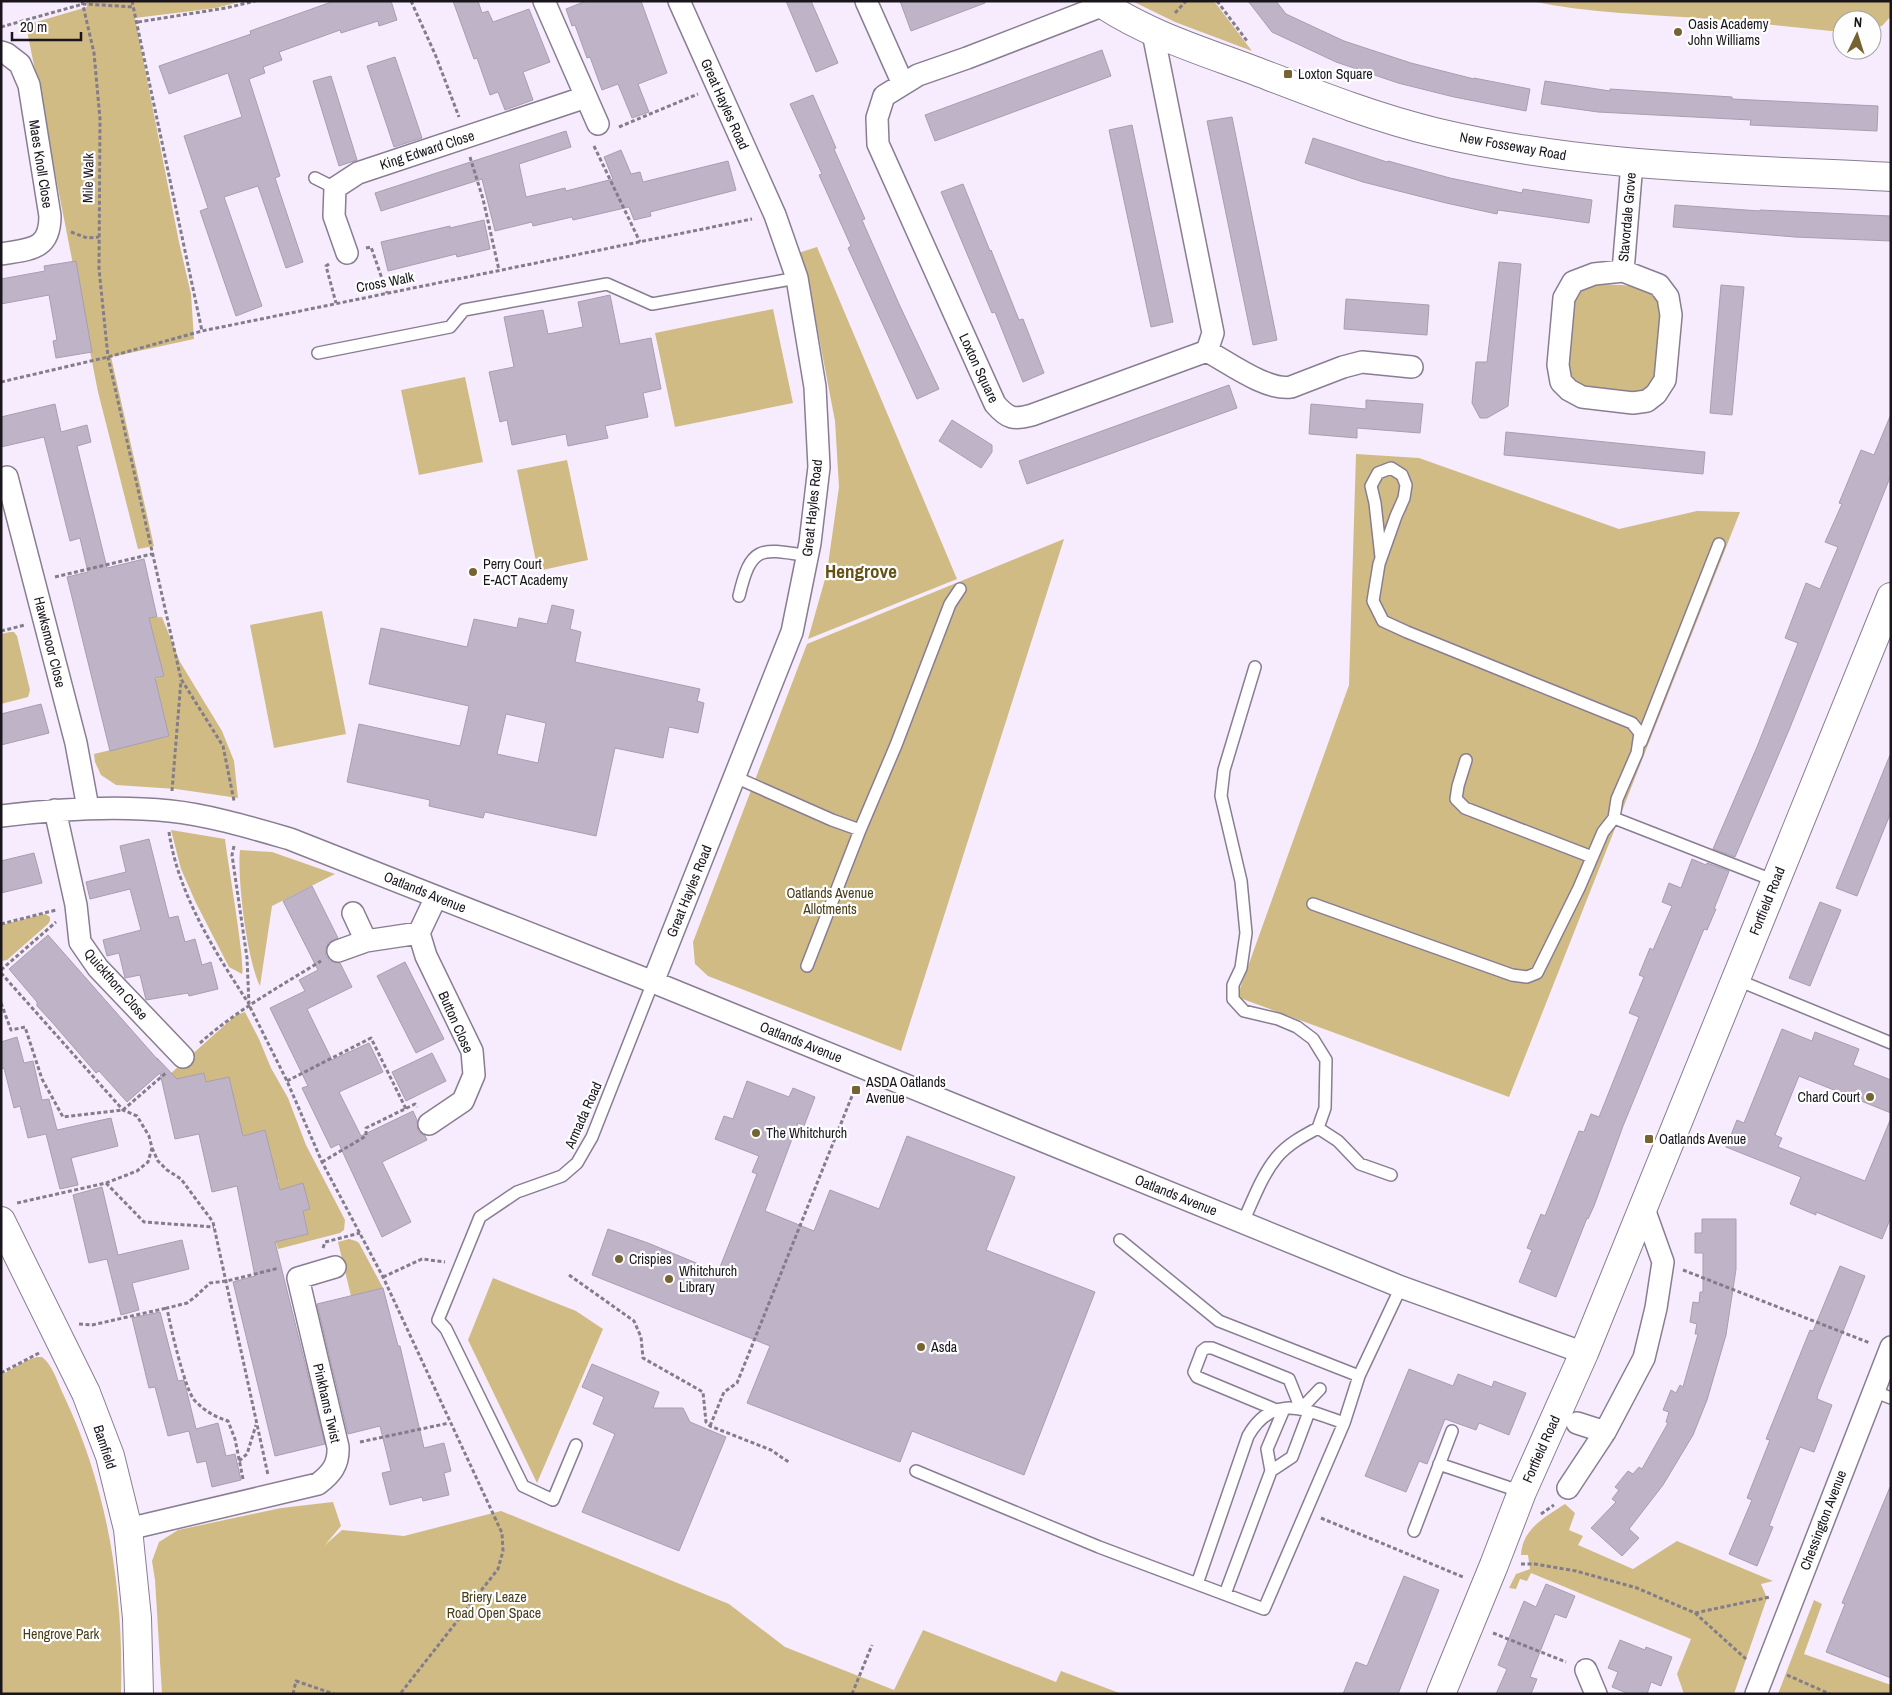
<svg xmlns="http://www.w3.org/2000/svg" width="1892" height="1695" viewBox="0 0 1892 1695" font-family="'Archivo Narrow',sans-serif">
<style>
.green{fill:#d0bb84}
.building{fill:#bfb3c8;stroke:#a99db2;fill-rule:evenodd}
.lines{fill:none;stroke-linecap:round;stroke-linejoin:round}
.service-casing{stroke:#897d91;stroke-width:14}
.minor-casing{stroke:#897d91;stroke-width:24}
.tertiary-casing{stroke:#897d91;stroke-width:30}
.path{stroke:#837c89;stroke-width:3;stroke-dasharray:4 2.5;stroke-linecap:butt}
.service{stroke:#fff;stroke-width:11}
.minor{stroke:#fff;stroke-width:21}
.tertiary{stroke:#fff;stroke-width:28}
.poi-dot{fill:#756331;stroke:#fdfefd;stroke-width:2}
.labels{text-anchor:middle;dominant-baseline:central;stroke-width:4.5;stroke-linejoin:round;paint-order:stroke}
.poi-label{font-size:14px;fill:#1a151d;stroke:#fdfefd;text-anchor:start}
.street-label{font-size:14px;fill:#1a151d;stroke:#fdfefd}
.park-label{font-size:14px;fill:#493c18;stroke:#fdfefd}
.district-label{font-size:19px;font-weight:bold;fill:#645014;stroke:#fdfefd}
</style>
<rect width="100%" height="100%" fill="#f6ecfe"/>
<path class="green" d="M86 1H243L216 8 135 18 179 242 191 294 194 339 111 357 154 546 138 549 98 392 26 25 87 7Z
M1132 1H1214L1252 51 1175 22Z
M1531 1H1891V16L1882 26 1872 28V20H1842V31H1831C1791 27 1750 22 1710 19 1650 14 1590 14 1531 1Z
M817 247 957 579 808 639 827 572 839 487 835 421 814 311 795 254Z
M1588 284C1605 285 1623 284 1639 287 1673 294 1659 349 1657 373L1654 381 1645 390 1632 394 1583 387 1572 377 1567 366 1573 295Z
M773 309 793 403 675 427 655 333Z
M465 377 483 462 419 475 401 390Z
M1356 454 1419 458 1619 529 1697 511 1740 512 1509 1097 1237 997 1349 685Z
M567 460 588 560 538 571 517 470Z
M1064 539 901 1051 708 976 695 964 693 942 807 644Z
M322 611 346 734 274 748 250 625Z
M162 617 180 662 222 731 234 761 238 798 176 789 116 785 101 775 95 762 94 754 169 736 155 679 164 676 149 618Z
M10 632H14L17 636 30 690 28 697 1 704V634Z
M171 830 225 839C227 858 246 965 242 974L229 967 196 903 181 869Z
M240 850 272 852 335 874 272 906 260 986C247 960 237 879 240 850Z
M45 914 50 917V921L48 924 7 960 1 961V925Z
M245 1012 259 1039 271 1068 288 1098 306 1145 345 1220 344 1230 340 1233 278 1249 275 1240H282L308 1234 303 1211 310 1209 303 1184 280 1190 278 1179 271 1180 265 1131 242 1136 206 1082 204 1073 170 1081 169 1075 236 1015Z
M349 1239 356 1241 359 1243 383 1288 351 1296 338 1242Z
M493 1278 576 1311 603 1329 537 1483 468 1340Z
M37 1357H42C53 1365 58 1384 64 1396 108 1489 124 1592 121 1694H1V1375L28 1360Z
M333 1502 341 1526 325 1545 342 1530 404 1536 501 1511 729 1604 785 1647 894 1690 923 1630 1056 1682 1061 1671 1122 1694H162L155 1580 152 1561 159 1542 178 1530 281 1508Z
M1565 1504 1575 1513 1569 1530 1583 1536 1578 1545 1633 1569 1677 1541 1773 1581 1761 1584 1767 1598 1734 1694H1684L1677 1674 1691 1639 1531 1573 1527 1581 1520 1579 1516 1589 1509 1588 1516 1574 1530 1569 1528 1555H1521C1522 1529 1545 1517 1565 1504Z
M1814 1600 1822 1604 1804 1654 1891 1685V1694H1778Z"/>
<path class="building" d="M334 1H391L397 20 379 26 378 21 341 33 340 30 279 52 282 60 263 67 265 73 249 79 280 176 275 178 303 262 286 268 258 186 224 197 262 306 236 316 200 211 208 208 184 136 242 117 228 73 169 94 159 66 251 34 250 31Z
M453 1H478L482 13 488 11 493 22 529 9 550 62 523 72 533 100 505 110 498 92 490 95 477 58 474 59Z
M586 1H641L667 73 638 84 649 112 632 118 618 84 602 90 590 57 587 58 575 25 572 26 566 9Z
M786 1H811L838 63 816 72Z
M900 1H985V3L911 31Z
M1248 1H1276L1286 14 1344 41 1411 63 1474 79V78L1530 89 1526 111 1454 97 1398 83 1336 62 1272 32Z
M1102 50 1111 76 935 141 925 115Z
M395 57 422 138 394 147 367 66Z
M331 76 357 160 339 166 313 81Z
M1545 81 1610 91V89L1732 97V99L1878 106 1877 131 1750 125 1751 120 1598 112 1541 104Z
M813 95 836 148 834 149 865 219 862 220 899 304 939 389 917 399 848 248 851 246 819 175 822 174 790 104Z
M1232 117 1277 340 1253 345 1207 121Z
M1132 125 1173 322 1151 327 1109 130Z
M566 131 571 147 519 164 526 197 565 188 566 191 613 179 604 157 621 150 631 174 640 172 643 182 728 161 736 190 650 212 651 216 634 220 629 207 573 220 572 217 533 226 532 222 495 231 482 179 381 211 375 193Z
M1313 138 1387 162 1388 161 1450 178 1522 193 1523 189 1592 200 1589 223 1498 210 1497 214 1446 203 1363 182 1305 163Z
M963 184 990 251 991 250 1019 320 1023 319 1044 373 1023 382 995 312 992 313 941 192Z
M1675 205 1760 211V210L1891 216V241L1795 237 1673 227Z
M484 220 490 249 457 257 456 254 388 271 381 242 450 226V228Z
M76 261 92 352 56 358 53 341 57 340 49 295 1 304V279L45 271 44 266Z
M1499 262 1521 264 1508 406 1487 418H1480L1472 403 1476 362H1487Z
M1721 285 1744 287 1732 415 1710 413Z
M610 295 620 344 651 338 661 389 643 393 648 417 605 426 608 438 568 446 566 434 512 445 507 420 500 422 489 372 514 367 504 317 543 310 548 334 583 327 578 302Z
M1346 299 1429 305 1427 335 1344 329Z
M1229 385 1237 408 1027 484 1019 461Z
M1366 400 1423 404 1420 433 1357 428V438L1309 434 1311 404 1366 409Z
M55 404 61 432 87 425 91 442 77 446 107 568 144 559 157 617 149 618 164 676 155 678 169 736 110 751 67 577 88 572 80 538 70 541 44 437 1 447V417Z
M1891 414V475L1789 730 1735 857 1713 849 1757 747 1798 643 1785 638 1806 583 1820 589 1838 547 1825 542 1842 504 1839 503 1861 450 1874 455Z
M952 420 992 445V452L981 468 939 441Z
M1506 432 1705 452 1703 474 1504 455Z
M552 605 574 610 570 629 581 632 575 662 700 689 697 701 704 703 698 733 669 727 663 758 615 748 596 836 485 812 483 818 429 806 430 800 347 782 359 724 460 746 469 706 369 684 381 628 467 647 474 619 517 628 519 618 547 624ZM506 714 546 723 538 763 497 754Z
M41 704 49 733 1 745V714Z
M1890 755 1891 812 1857 896 1836 888Z
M149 839 169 918 178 916 185 942 195 939 202 965 211 962 218 989 189 996 188 993 146 1000 140 975 125 978 119 953 107 956 103 940 141 930 130 889 90 899 86 882 126 872 120 846Z
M34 853 42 883 1 893V861Z
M1692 859 1706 865 1707 863 1729 871 1728 874 1714 909H1716L1707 930 1704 929 1623 1126 1594 1206 1588 1219 1587 1218 1556 1297 1519 1282 1532 1250 1527 1248 1541 1214 1545 1216 1579 1131 1584 1132 1591 1114 1599 1117 1639 1017 1629 1013 1644 977 1639 975 1650 948 1653 950 1672 906 1662 902 1669 883 1681 888Z
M312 886 338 938 328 943 326 949V956L330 961 340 963 352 987 307 1009 332 1060 369 1043 383 1072 339 1092 361 1136 413 1111 417 1120 418 1131 425 1136 427 1140 382 1162 411 1222 382 1237 339 1144 331 1148 302 1088 308 1086 270 1008 305 991 299 980 318 970 283 901Z
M1820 902 1841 910 1810 986 1789 978Z
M48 935 158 1060 157 1058 177 1079 204 1073 206 1082 229 1077 243 1136 265 1130 280 1190 303 1183 310 1209 303 1211 308 1234 275 1242 325 1444 275 1456 233 1282 255 1276 237 1186 212 1192 199 1134 175 1139 160 1073 127 1102 99 1071 96 1073 51 1021 37 1006V1002L9 969Z
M405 962 444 1039 416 1053 377 976Z
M1782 1029 1812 1041 1815 1032 1859 1049 1853 1065 1891 1080V1113L1799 1076 1775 1135 1782 1138 1778 1147 1865 1181 1891 1118V1217L1882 1239 1816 1212V1215L1790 1204 1801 1177 1726 1147 1737 1120 1744 1123Z
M17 1037 24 1063 33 1061 42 1100 49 1099 57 1130 111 1118 118 1146 71 1158 78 1185 60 1189 46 1134 28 1138 20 1106 14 1108 4 1068 1 1069V1042Z
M432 1053 446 1081 406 1101 392 1072Z
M747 1081 789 1097 793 1088 815 1097 804 1126 798 1123 765 1211 814 1231 830 1190 879 1209 907 1136 1015 1177 986 1250 1095 1292 1024 1475 912 1431 900 1462 747 1403 770 1346 592 1275 608 1229 648 1243 718 1272 757 1174 752 1172 759 1156 715 1139 724 1116 733 1119Z
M102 1187 118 1255 182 1240 189 1269 132 1283 139 1310 121 1315 107 1259 89 1263 73 1195Z
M1702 1219H1736V1269L1726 1335 1707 1400 1693 1435 1663 1485 1629 1529 1639 1538 1622 1556 1591 1528 1616 1502 1612 1499 1619 1490 1615 1487 1628 1471 1633 1474 1639 1467 1642 1469 1668 1423 1666 1422 1669 1412 1663 1410 1671 1390 1676 1393 1680 1385 1683 1387 1698 1334H1695L1697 1324 1690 1322 1693 1302 1699 1303 1700 1292H1703V1253H1695V1233H1702Z
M1840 1266 1865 1276 1818 1394 1817 1399 1832 1405 1814 1452 1800 1447 1769 1526 1773 1527 1757 1566 1729 1554 1752 1500 1747 1498 1770 1440 1766 1439 1810 1330 1813 1331Z
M383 1288 398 1346H400L424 1448 444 1443 451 1471 444 1473 449 1495 423 1501 422 1497 390 1505 382 1473 391 1471 380 1426 348 1434 317 1304Z
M160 1312 178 1381 184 1380 196 1429 218 1423 226 1456 235 1454 241 1480 212 1487 206 1461 197 1463 189 1431 168 1436 155 1387 149 1388 132 1318Z
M592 1364 659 1392 653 1408H683L690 1422 726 1437 679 1551 582 1512 615 1434 593 1424 604 1397 582 1387Z
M1409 1369 1453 1386 1458 1374 1492 1387 1494 1381 1526 1393 1509 1435 1479 1423 1476 1430 1445 1419 1427 1464 1419 1461 1406 1492 1365 1476Z
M1890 1487H1891V1678L1826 1652 1845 1604 1842 1603Z
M1404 1576 1439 1590 1398 1694H1343L1356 1662 1367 1666Z
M1546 1584 1575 1596 1566 1618 1555 1614 1530 1677 1537 1679 1531 1694H1496L1507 1669 1498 1665 1524 1601 1536 1607Z
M1620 1640 1645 1650 1646 1647 1672 1657 1661 1686 1651 1682 1647 1694H1629L1612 1687 1618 1672 1608 1668Z"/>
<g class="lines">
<g class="service-casing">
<path id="service" d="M315 178 335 188
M318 353 450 327 464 310 607 284 652 304 797 278
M1381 557 1375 503 1371 486 1378 473 1391 468 1402 475 1406 485 1404 498 1396 516 1379 564 1373 601 1383 621 1407 632 1632 723 1640 733 1637 753 1617 799 1614 818
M739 596C751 545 760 548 808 556
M1255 667 1224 770 1221 796 1241 881 1246 933 1241 968 1233 985V999L1244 1011 1278 1019 1297 1027 1313 1039 1326 1060 1325 1108 1318 1128
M1641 742 1719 544
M1466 760 1458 786 1456 799 1465 808 1592 857
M735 777 832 820 860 830 896 745 950 604 960 589
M1313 904 1512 975 1527 977 1537 973 1579 888 1603 832 1614 818 1775 881
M807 966 860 830
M1735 979 1891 1043
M1243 1222C1253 1200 1262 1175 1277 1157 1288 1144 1303 1136 1318 1128L1338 1141 1360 1164 1391 1175
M1120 1240 1219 1321 1359 1376
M1873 1391 1891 1398
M1274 1409 1197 1377 1194 1372 1202 1351 1206 1348H1212L1289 1379 1301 1409 1320 1389
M576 1445 553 1500 523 1486 446 1329 438 1320 480 1217 517 1192 562 1176 577 1163 592 1137 653 982
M1439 1464 1522 1492
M916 1471 1099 1547 1264 1609 1344 1423 1359 1376 1401 1287
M1271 1471 1292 1457 1309 1412
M1414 1531 1452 1431
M1197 1584 1248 1436C1273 1392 1306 1410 1344 1423
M1225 1594 1271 1471 1267 1449 1284 1409"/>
</g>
<g class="minor-casing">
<path id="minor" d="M544 1 598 124
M866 1 903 84
M1104 5 967 58 918 75 884 96 877 118 878 144 995 404C1008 419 1014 420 1032 415L1207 351 1213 333 1153 33
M1 52 7 54 20 64 29 85 50 216C50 251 29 249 1 254
M347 253 334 216 335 188 358 173 586 97
M1623 271 1659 285 1668 297 1671 315 1665 380 1656 394 1647 401 1633 403 1582 397 1569 390 1561 382 1558 365 1564 298 1573 282 1594 274Z
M1623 271 1632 163
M1207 351C1229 363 1267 391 1291 387L1343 367 1362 362 1412 367
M7 477 76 743 88 808
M55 810 76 905 80 942 98 968 183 1057
M1 816C57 809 114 805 170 811 209 815 252 828 290 839L653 982 1401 1287 1584 1353
M353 913 366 941
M338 951 366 941 419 933
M653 982 792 632 810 543 819 467 815 387 797 278 775 215 679 1
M429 1124 463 1101 474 1075 472 1051 426 956 419 933 436 897
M1577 1423 1605 1432
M1568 1488 1605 1432 1644 1358 1656 1308 1663 1262 1643 1206
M128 1529 318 1484C331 1474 339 1465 338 1447L298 1278 335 1267
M1586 1670 1596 1694
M1756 1694 1891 1347"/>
</g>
<g class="tertiary-casing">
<path id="tertiary" d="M1101 1 1104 5C1150 35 1202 51 1253 70 1313 93 1373 117 1435 132 1584 168 1739 169 1891 177
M1 1221 86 1393 110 1456 128 1529 137 1618 139 1694
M1441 1694 1494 1565 1522 1492 1584 1353 1891 597"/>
</g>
<path class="path" d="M82 1 94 53 100 119 99 269 108 357 181 679 223 746 234 801
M132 1 202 331
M411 1 435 54 459 117
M1217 1 1247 41
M1175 13 1186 1
M138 22 226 8 255 1
M1 27 83 4 134 7
M619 127 698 94
M594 146 640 242
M470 157 483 199 499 270
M71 232 87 238 99 237
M366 248 371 247 387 293
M329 264 326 266 336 303
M1 382 108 357 202 331 752 219
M55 577 152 554
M1 631 25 625
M172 791 181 680
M169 832C178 894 215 952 249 1004
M234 846 232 855 247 958 249 1005 287 1081 322 1162 383 1277 502 1533 503 1551 498 1569 400 1694
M1 924 56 910
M1 970 56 922
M1 973 123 1110 137 1116 149 1136 152 1148 148 1162 137 1171 106 1183 17 1203
M1 1003 11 1030 25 1027 42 1079 63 1117 123 1110 167 1072
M200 1043C237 1010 279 987 321 961
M287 1081 371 1038 406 1109
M152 1148 158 1161 167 1170 181 1179 213 1222 268 1475
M322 1162 366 1136V1128L415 1104 417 1107
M106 1183 144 1222 214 1227
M323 1248 325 1242 360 1233
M1683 1270 1870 1343
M569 1275 634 1321 641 1337 643 1358 703 1392 706 1422 710 1426 771 1450 790 1463
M383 1277 422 1259 445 1262
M79 1324 92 1325 167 1308
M1 1373 39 1353
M710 1426 724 1392 737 1383 856 1086
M360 1442 449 1423
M239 1461 247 1454 256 1425
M243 1479 235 1439 228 1421C215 1417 205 1411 195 1401 185 1391 170 1325 167 1308L187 1303 195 1297 210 1283 227 1281 279 1268
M1541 1514 1554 1505
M1321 1518 1463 1577
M1521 1564H1535L1576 1571 1637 1588 1695 1613 1746 1659
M1695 1613 1770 1597
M1493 1633 1566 1662
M1787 1675 1830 1694
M293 1694 296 1681 334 1694
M852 1694 872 1645"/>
<use href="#service" class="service"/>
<use href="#minor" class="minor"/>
<use href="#tertiary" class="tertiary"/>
</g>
<g class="poi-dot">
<circle cx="1678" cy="32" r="5"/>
<rect x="1283" y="69" width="10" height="10" rx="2.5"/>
<circle cx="473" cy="572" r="5"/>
<rect x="851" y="1085" width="10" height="10" rx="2.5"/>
<circle cx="1870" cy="1097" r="5"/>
<circle cx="756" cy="1133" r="5"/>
<rect x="1644" y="1134" width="10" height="10" rx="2.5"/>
<circle cx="619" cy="1259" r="5"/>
<circle cx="669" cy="1279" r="5"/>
<circle cx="921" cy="1347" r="5"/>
</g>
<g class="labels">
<g class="poi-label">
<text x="1688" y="24">Oasis Academy<tspan x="1688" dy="16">John Williams</tspan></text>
<text x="1298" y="74">Loxton Square</text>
<text x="483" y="564">Perry Court<tspan x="483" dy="16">E-ACT Academy</tspan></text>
<text x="866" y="1082">ASDA Oatlands<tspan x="866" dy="16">Avenue</tspan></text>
<text x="1860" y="1097" text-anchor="end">Chard Court</text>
<text x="766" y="1133">The Whitchurch</text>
<text x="1659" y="1139">Oatlands Avenue</text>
<text x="629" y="1259">Crispies</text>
<text x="679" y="1271">Whitchurch<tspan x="679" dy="16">Library</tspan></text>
<text x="931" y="1347">Asda</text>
</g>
<g class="street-label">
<text transform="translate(725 104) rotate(66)">Great Hayles Road</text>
<text transform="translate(1513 146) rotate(10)">New Fosseway Road</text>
<text transform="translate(427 150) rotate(-18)">King Edward Close</text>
<text transform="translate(41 164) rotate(81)">Maes Knoll Close</text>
<text transform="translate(88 178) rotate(-89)">Mile Walk</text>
<text transform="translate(1627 217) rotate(-85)">Stavordale Grove</text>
<text transform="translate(385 282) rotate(-11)">Cross Walk</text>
<text transform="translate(979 368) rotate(65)">Loxton Square</text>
<text transform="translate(812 508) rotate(-84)">Great Hayles Road</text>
<text transform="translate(50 642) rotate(76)">Hawksmoor Close</text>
<text transform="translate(689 891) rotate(-68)">Great Hayles Road</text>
<text transform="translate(425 892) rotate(22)">Oatlands Avenue</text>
<text transform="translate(1767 901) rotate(-68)">Fortfield Road</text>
<text transform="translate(116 984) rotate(49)">Quickthorn Close</text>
<text transform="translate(456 1022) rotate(66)">Button Close</text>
<text transform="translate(801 1042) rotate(22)">Oatlands Avenue</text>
<text transform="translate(583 1115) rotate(-66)">Armada Road</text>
<text transform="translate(1176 1195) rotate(22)">Oatlands Avenue</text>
<text transform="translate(327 1403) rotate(77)">Pinkhams Twist</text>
<text transform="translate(105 1447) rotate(72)">Bamfield</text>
<text transform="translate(1541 1449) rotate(-66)">Fortfield Road</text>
<text transform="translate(1823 1520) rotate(-69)">Chessington Avenue</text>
</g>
<g class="park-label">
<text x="830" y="893">Oatlands Avenue<tspan x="830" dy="16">Allotments</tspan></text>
<text x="494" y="1597">Briery Leaze<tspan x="494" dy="16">Road Open Space</tspan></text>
<text x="61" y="1634">Hengrove Park</text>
</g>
<g class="district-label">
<text x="861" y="571">Hengrove</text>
</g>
</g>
<rect width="1892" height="1695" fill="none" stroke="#1a151d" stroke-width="5"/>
<g transform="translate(1857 35) rotate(4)"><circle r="24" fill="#fdfefd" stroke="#a2a1a3"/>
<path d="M0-4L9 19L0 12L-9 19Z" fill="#756331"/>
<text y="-8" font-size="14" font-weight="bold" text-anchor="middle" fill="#1a151d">N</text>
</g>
<path d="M12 32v8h69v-8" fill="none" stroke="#1a151d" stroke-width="2.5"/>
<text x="20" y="32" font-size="15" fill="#1a151d" stroke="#fdfefd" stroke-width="4" paint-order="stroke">20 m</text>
</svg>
